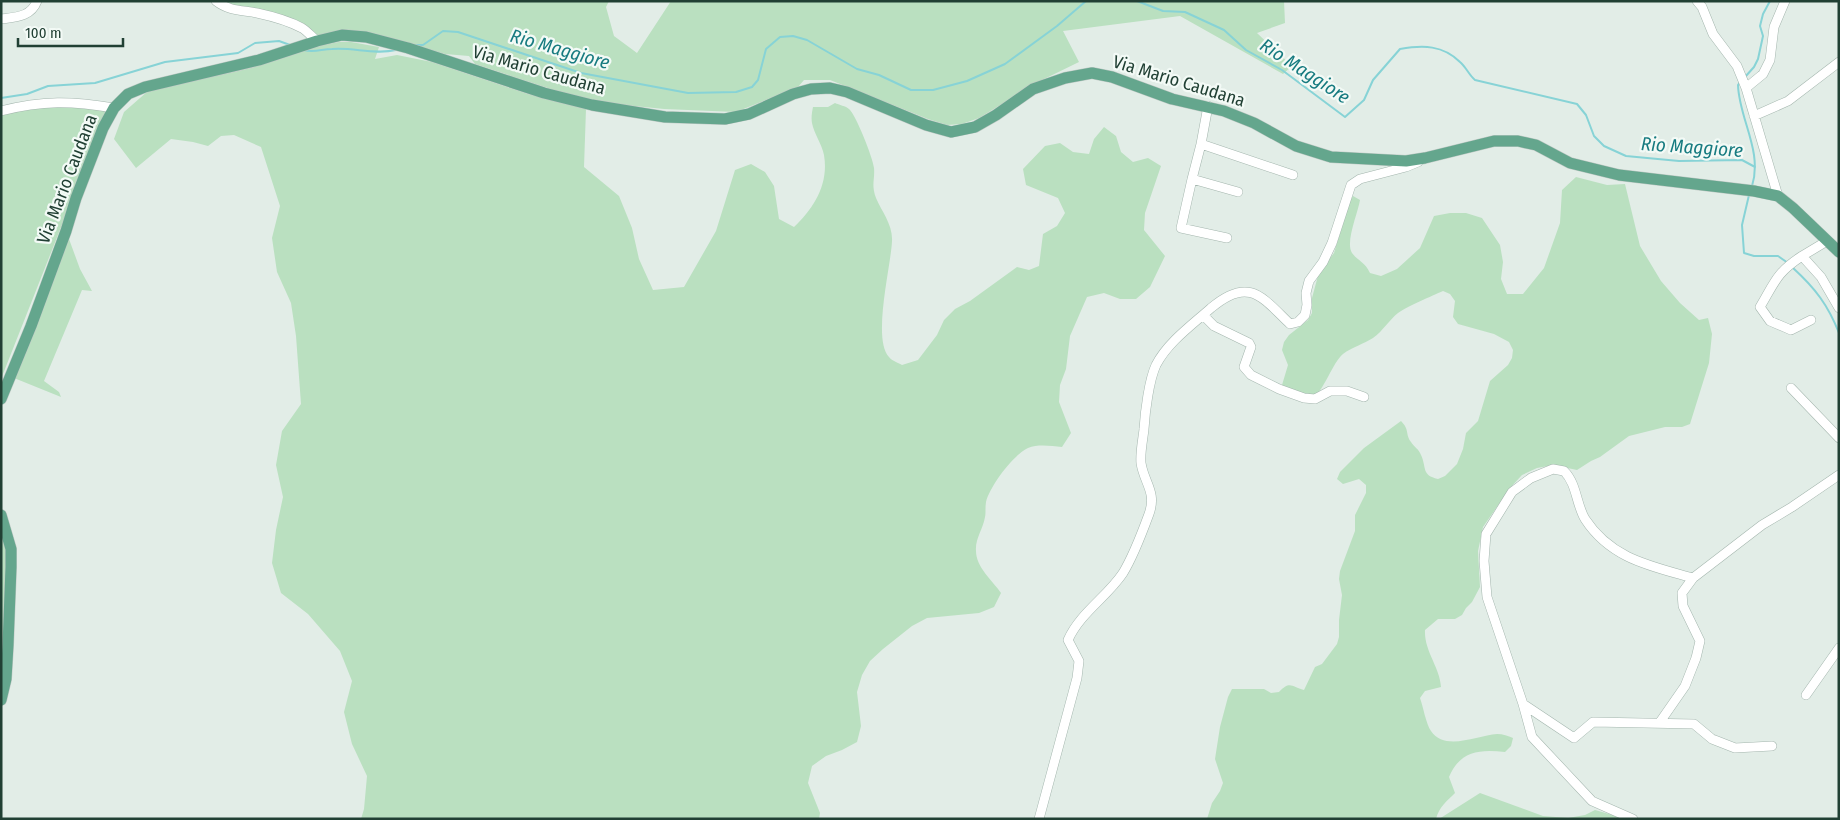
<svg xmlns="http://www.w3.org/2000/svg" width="1840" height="820" viewBox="0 0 1840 820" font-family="'Fira Sans Condensed',sans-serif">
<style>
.green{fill:#bae0c0}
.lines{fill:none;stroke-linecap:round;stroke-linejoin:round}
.stream{stroke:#87d3d6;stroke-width:2}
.minor-casing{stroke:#a4b6ae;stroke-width:10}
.major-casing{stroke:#c1cac6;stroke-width:12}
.minor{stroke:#fff;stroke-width:9}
.major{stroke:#64a68d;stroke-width:11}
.labels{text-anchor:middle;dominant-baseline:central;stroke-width:4.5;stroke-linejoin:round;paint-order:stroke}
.street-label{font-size:18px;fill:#214034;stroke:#f3faf6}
.water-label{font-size:19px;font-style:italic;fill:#177b80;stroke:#f3faf6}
</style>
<rect width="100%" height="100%" fill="#e2ede7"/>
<path class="green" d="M223 1H609L606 7 614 36 637 53 671 1H1284L1285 23 1257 33 1292 66 1283 74 1180 16 1063 31 1079 62 1038 82 979 118 962 124 947 125 928 119 830 80H804L798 87 736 112 664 109 604 103 563 93 475 64 469 56 445 54 391 38 318 37Z
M339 42H351L379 47 375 59 397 55 432 62 528 94 586 109 584 167 619 196 632 228 639 259 653 290 684 287 716 231 735 170 751 164 765 172 774 186 779 219 794 227C814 208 829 184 824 155 822 144 814 134 812 123 811 118 812 112 813 107H828L835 103C839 105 846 106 849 109 856 115 873 158 874 168 875 180 871 185 876 198 882 212 893 225 892 241 891 266 872 339 889 357 892 361 899 363 902 365L918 360 937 335 944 320 955 309 970 301 1017 267 1029 270 1039 266 1043 234 1057 226 1065 213 1058 198 1026 185 1023 169 1045 146 1060 143 1073 152 1089 154 1094 139 1104 127 1116 136 1121 152 1133 162 1148 158 1161 166 1145 213 1144 230 1165 256 1150 287 1136 299H1120L1104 293 1087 297 1070 336 1066 369 1060 385 1059 402 1071 433 1062 447C1051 446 1038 444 1028 448 1013 455 990 486 986 502 985 507 986 513 985 517 983 529 975 539 976 551 976 567 992 580 1001 593L994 607 979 613 927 618 912 626 883 649 870 661 862 675 857 692 861 726 857 742 842 750 826 756 812 766 808 783 820 813 819 819H361L364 809 367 776 352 744 344 712 352 681 340 651 308 614 281 593 272 563 276 530 283 497 276 465 282 431 301 404 296 336 291 303 277 272 272 238 280 206 261 147 234 135 221 136 208 146 193 142 171 139 136 168 114 139 124 112 148 91 251 68 323 45Z
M56 104 76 106 107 111 1 379V116L22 110Z
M1576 177 1607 185 1625 184 1640 246 1661 281 1680 303 1699 320 1708 318 1712 334 1709 363 1690 424 1682 427H1665L1629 436 1600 457 1591 461 1577 470 1553 465 1537 468 1522 475 1510 488 1483 527 1478 551 1480 587 1472 602 1466 608 1462 615 1455 619H1438L1425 630C1424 651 1440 667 1441 687L1425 691 1420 698C1423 706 1426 724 1431 731 1445 752 1478 735 1497 734 1503 734 1508 736 1513 738L1511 746 1505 752C1479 749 1460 751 1449 777L1455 793C1447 801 1439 807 1436 819H1207L1212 803 1220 791 1223 783 1215 759 1220 727 1228 697 1232 689H1264L1271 693 1279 692C1290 680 1292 687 1304 690L1315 667 1322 664 1337 644 1339 637V620L1342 595 1339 579 1340 571 1355 531V515L1366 493V485L1359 479 1343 484 1337 479 1340 472 1364 448 1401 421C1410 430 1405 434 1411 442 1414 447 1419 449 1421 455 1427 468 1421 475 1438 479L1445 476 1457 464 1463 449 1466 433 1478 421 1490 381 1508 365 1512 358 1513 350 1509 342 1494 334 1458 324 1453 317 1455 301 1450 294 1443 291C1432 296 1408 306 1398 313 1389 320 1383 331 1373 338 1364 344 1352 347 1343 354 1333 362 1323 392 1315 395 1306 398 1290 389 1282 385L1288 365 1282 350 1284 342 1289 335 1308 320 1312 313V298L1319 272 1334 253 1349 203 1353 196 1360 200C1358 213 1345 242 1352 253 1358 261 1365 262 1370 273L1381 276 1397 269 1420 248 1434 216 1450 213H1466L1482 218 1500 245 1503 262 1501 279 1507 294H1523L1544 268 1560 223 1562 190Z
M69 239 80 269 92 291 82 290 44 381 59 392 61 397 14 378Z
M1 535 6 550 4 645 1 680Z
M1480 793 1543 816 1568 818 1585 815 1595 810 1627 819H1439Z"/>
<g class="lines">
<path class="stream" d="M1137 1 1163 11 1185 12 1224 30 1246 50 1282 70 1345 117 1364 100 1373 80 1400 49C1423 45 1443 45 1460 62 1466 67 1469 75 1475 80L1577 104 1586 115 1594 136 1604 146 1626 156 1679 161 1742 160 1755 167
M415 45H423L443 31 458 32 581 73 688 93 736 92 752 87 758 80 766 49 780 37 793 36 807 40 857 69 879 75 911 90H933L967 81 1005 64 1057 26 1086 1
M304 50C314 53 322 49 332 49 353 47 374 55 396 50
M1745 77 1754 67 1758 59 1763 36 1760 26 1763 14 1770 1
M1740 82 1738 85C1739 119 1763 151 1752 186
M1 98 27 94 48 86 95 83 165 62 238 53 255 43 279 41 290 45
M1749 195 1742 225 1744 253 1754 256H1778L1788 263
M1793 268C1815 288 1828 305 1839 333"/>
<g class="minor-casing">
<path id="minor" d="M216 1C229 11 241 10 257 13 271 16 289 21 302 28 307 31 312 37 317 41
M1697 1 1702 7 1713 34 1737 66 1746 88 1778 196
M1 19C16 17 31 17 37 1
M1746 88 1763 74 1770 60 1774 27 1785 1
M1208 106 1201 144 1293 175
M1 111C43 100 72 101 114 108
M1754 116 1788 101 1839 62
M1201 144 1192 179 1238 192
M1192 179 1181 228 1227 238
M1827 241 1802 256 1821 277 1839 308
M1802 256C1776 273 1775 282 1760 307L1770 321 1791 330 1811 320
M1203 315 1214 326 1249 343 1251 347 1244 367 1251 375 1279 389 1304 398 1315 399 1330 391H1347L1364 397
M1791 388 1839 438
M1806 695 1839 648
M1523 704 1532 737 1592 801 1633 819
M1660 722 1685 686 1696 658 1700 641 1683 606 1682 593 1693 578
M1772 746 1735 748 1712 739 1694 724 1593 722 1574 738 1523 704 1487 597 1484 561 1486 534 1512 492 1531 478 1553 469 1564 471C1577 484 1576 504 1585 519 1611 559 1651 566 1693 578L1762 525 1792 507 1839 475
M1039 819 1077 678 1079 661 1068 640C1080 613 1107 597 1123 573 1134 555 1142 533 1149 514 1157 492 1144 483 1141 463 1140 452 1143 439 1144 429 1145 412 1149 380 1156 365 1168 342 1192 325 1211 308 1249 276 1262 297 1290 324L1298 322 1305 315 1307 305 1306 293 1309 281 1323 262 1332 243 1351 185 1360 179 1406 167 1418 162"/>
</g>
<g class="major-casing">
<path id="major" d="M1 399 31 326 66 231 76 198 103 128 114 108 128 94 145 87 259 60 317 41 342 35 366 37 408 48 544 93 592 105 665 117 725 119 749 114 793 94 811 89 830 88 847 92 926 125 951 132 975 127 996 115 1033 89 1065 78 1092 73 1112 77 1172 99 1224 111 1254 123 1296 146 1331 157 1406 161 1425 158 1494 141H1518L1536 145 1570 163 1619 175 1754 191 1778 196 1793 208 1839 252
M1 515 11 549V567L8 645 6 679 1 700"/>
</g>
<use href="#minor" class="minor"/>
<use href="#major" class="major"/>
</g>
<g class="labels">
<g class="street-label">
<text transform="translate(539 70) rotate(16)">Via Mario Caudana</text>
<text transform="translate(1179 81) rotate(17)">Via Mario Caudana</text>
<text transform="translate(67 179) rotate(-69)">Via Mario Caudana</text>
</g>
<g class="water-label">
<text transform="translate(560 49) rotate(16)">Rio Maggiore</text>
<text transform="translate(1305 71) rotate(33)">Rio Maggiore</text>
<text transform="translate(1692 147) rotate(4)">Rio Maggiore</text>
</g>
</g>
<rect width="1840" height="820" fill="none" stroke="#214034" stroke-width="5"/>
<path d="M18 38v8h105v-8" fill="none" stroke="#214034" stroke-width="2.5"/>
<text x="25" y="38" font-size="15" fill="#214034" stroke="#f3faf6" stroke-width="4" paint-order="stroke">100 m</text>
</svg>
